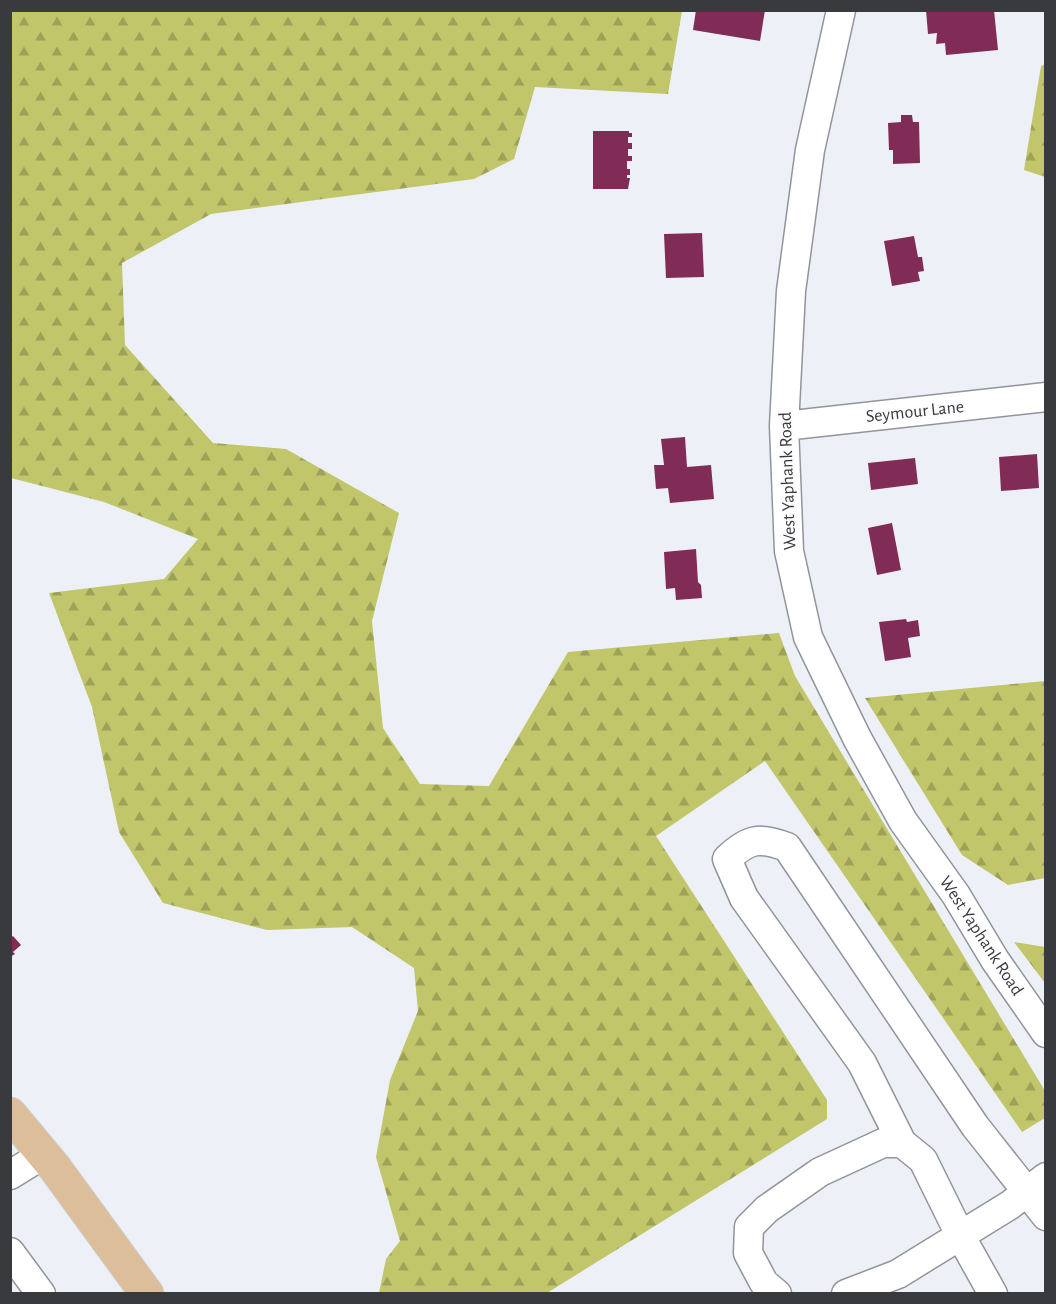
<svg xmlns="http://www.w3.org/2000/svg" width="1056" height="1304" viewBox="0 0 1056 1304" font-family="'Alegreya Sans',sans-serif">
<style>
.forest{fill:url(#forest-firs)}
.building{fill:#802c57}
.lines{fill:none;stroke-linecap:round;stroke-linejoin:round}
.minor-casing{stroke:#92949b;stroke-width:31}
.major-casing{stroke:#cfd0d0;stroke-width:35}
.minor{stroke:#fff;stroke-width:28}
.major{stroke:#ddbe9b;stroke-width:33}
.labels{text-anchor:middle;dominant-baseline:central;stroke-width:6;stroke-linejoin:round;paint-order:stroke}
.street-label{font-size:18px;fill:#393a3d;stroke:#fdfdff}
</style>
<defs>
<pattern id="forest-firs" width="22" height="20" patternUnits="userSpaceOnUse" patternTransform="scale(1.5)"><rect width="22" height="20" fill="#c0c669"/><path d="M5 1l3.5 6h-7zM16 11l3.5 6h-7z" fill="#9da258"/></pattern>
</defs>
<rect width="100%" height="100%" fill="#eef0f8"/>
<path class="forest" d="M11 10 682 11 668 94 535 87 514 159 474 179 211 214 122 263 125 345 213 443 286 449 399 513 372 621 383 728 420 784 489 786 568 652 779 633 795 676 1045 1091V1118L1022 1132 765 761 656 836 827 1100V1119L547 1293H379L386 1259 400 1241 376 1157 390 1080 418 1011 414 968 352 927 267 930 163 903 119 832 92 707 49 593 164 579 198 539 104 502 11 478Z
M1045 64H1046L1045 177 1024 170 1041 66Z
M1045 681V878L1008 885 962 855 865 698Z
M1014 942 1045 947V983Z"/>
<path class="building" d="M696 10H765L760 41 693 30Z
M926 10H994L998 50 946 55 945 43 936 44 937 33 928 34Z
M901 115H912L913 122H919L920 163 893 164V150H889L888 123 901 122Z
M593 131H629V133H632V137H628V143H632V149H628V156H632V161H627V169H630V175H627V178H630L628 189H593Z
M702 233 704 277 666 278 664 234Z
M914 236 918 257H922L924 271 918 272 920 281 892 286 884 241Z
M685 437 687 467 711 465 714 499 670 503 668 488 656 489 654 465H664L661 439Z
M1037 454 1039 488 1001 491 999 457Z
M915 458 918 484 871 490 868 463Z
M892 523 901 570 877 575 868 528Z
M696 549 698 582 701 585 702 598 676 600 675 588 666 589 664 552Z
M906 619 907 622 918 620 920 636 908 638 911 657 885 661 879 622Z
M13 936 21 945 13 952 15 954 10 957V938Z"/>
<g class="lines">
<g class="minor-casing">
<path id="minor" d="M841 10 810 150 791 291 784 426 789 551 808 637 857 738 903 821 956 895 995 960 1046 1033
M784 426 1046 397
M10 1175 44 1154
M10 1252 41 1294
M777 1294 764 1283 748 1253 749 1227 767 1209 820 1172 883 1143H902
M846 1294 898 1274 1010 1205 1046 1177
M993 1294 960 1235 923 1160 902 1143 862 1063 744 898 727 859C749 838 759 837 787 847L975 1126 1046 1216"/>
</g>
<g class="major-casing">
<path id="major" d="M10 1114 55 1168 147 1294"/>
</g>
<use href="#minor" class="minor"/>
<use href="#major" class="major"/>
</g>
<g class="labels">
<g class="street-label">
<text transform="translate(915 412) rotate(-6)">Seymour Lane</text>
<text transform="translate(788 481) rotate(-92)">West Yaphank Road</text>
<text transform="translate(981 936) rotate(57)">West Yaphank Road</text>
</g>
</g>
<rect width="1056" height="1304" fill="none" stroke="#393a3d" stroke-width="24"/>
</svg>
